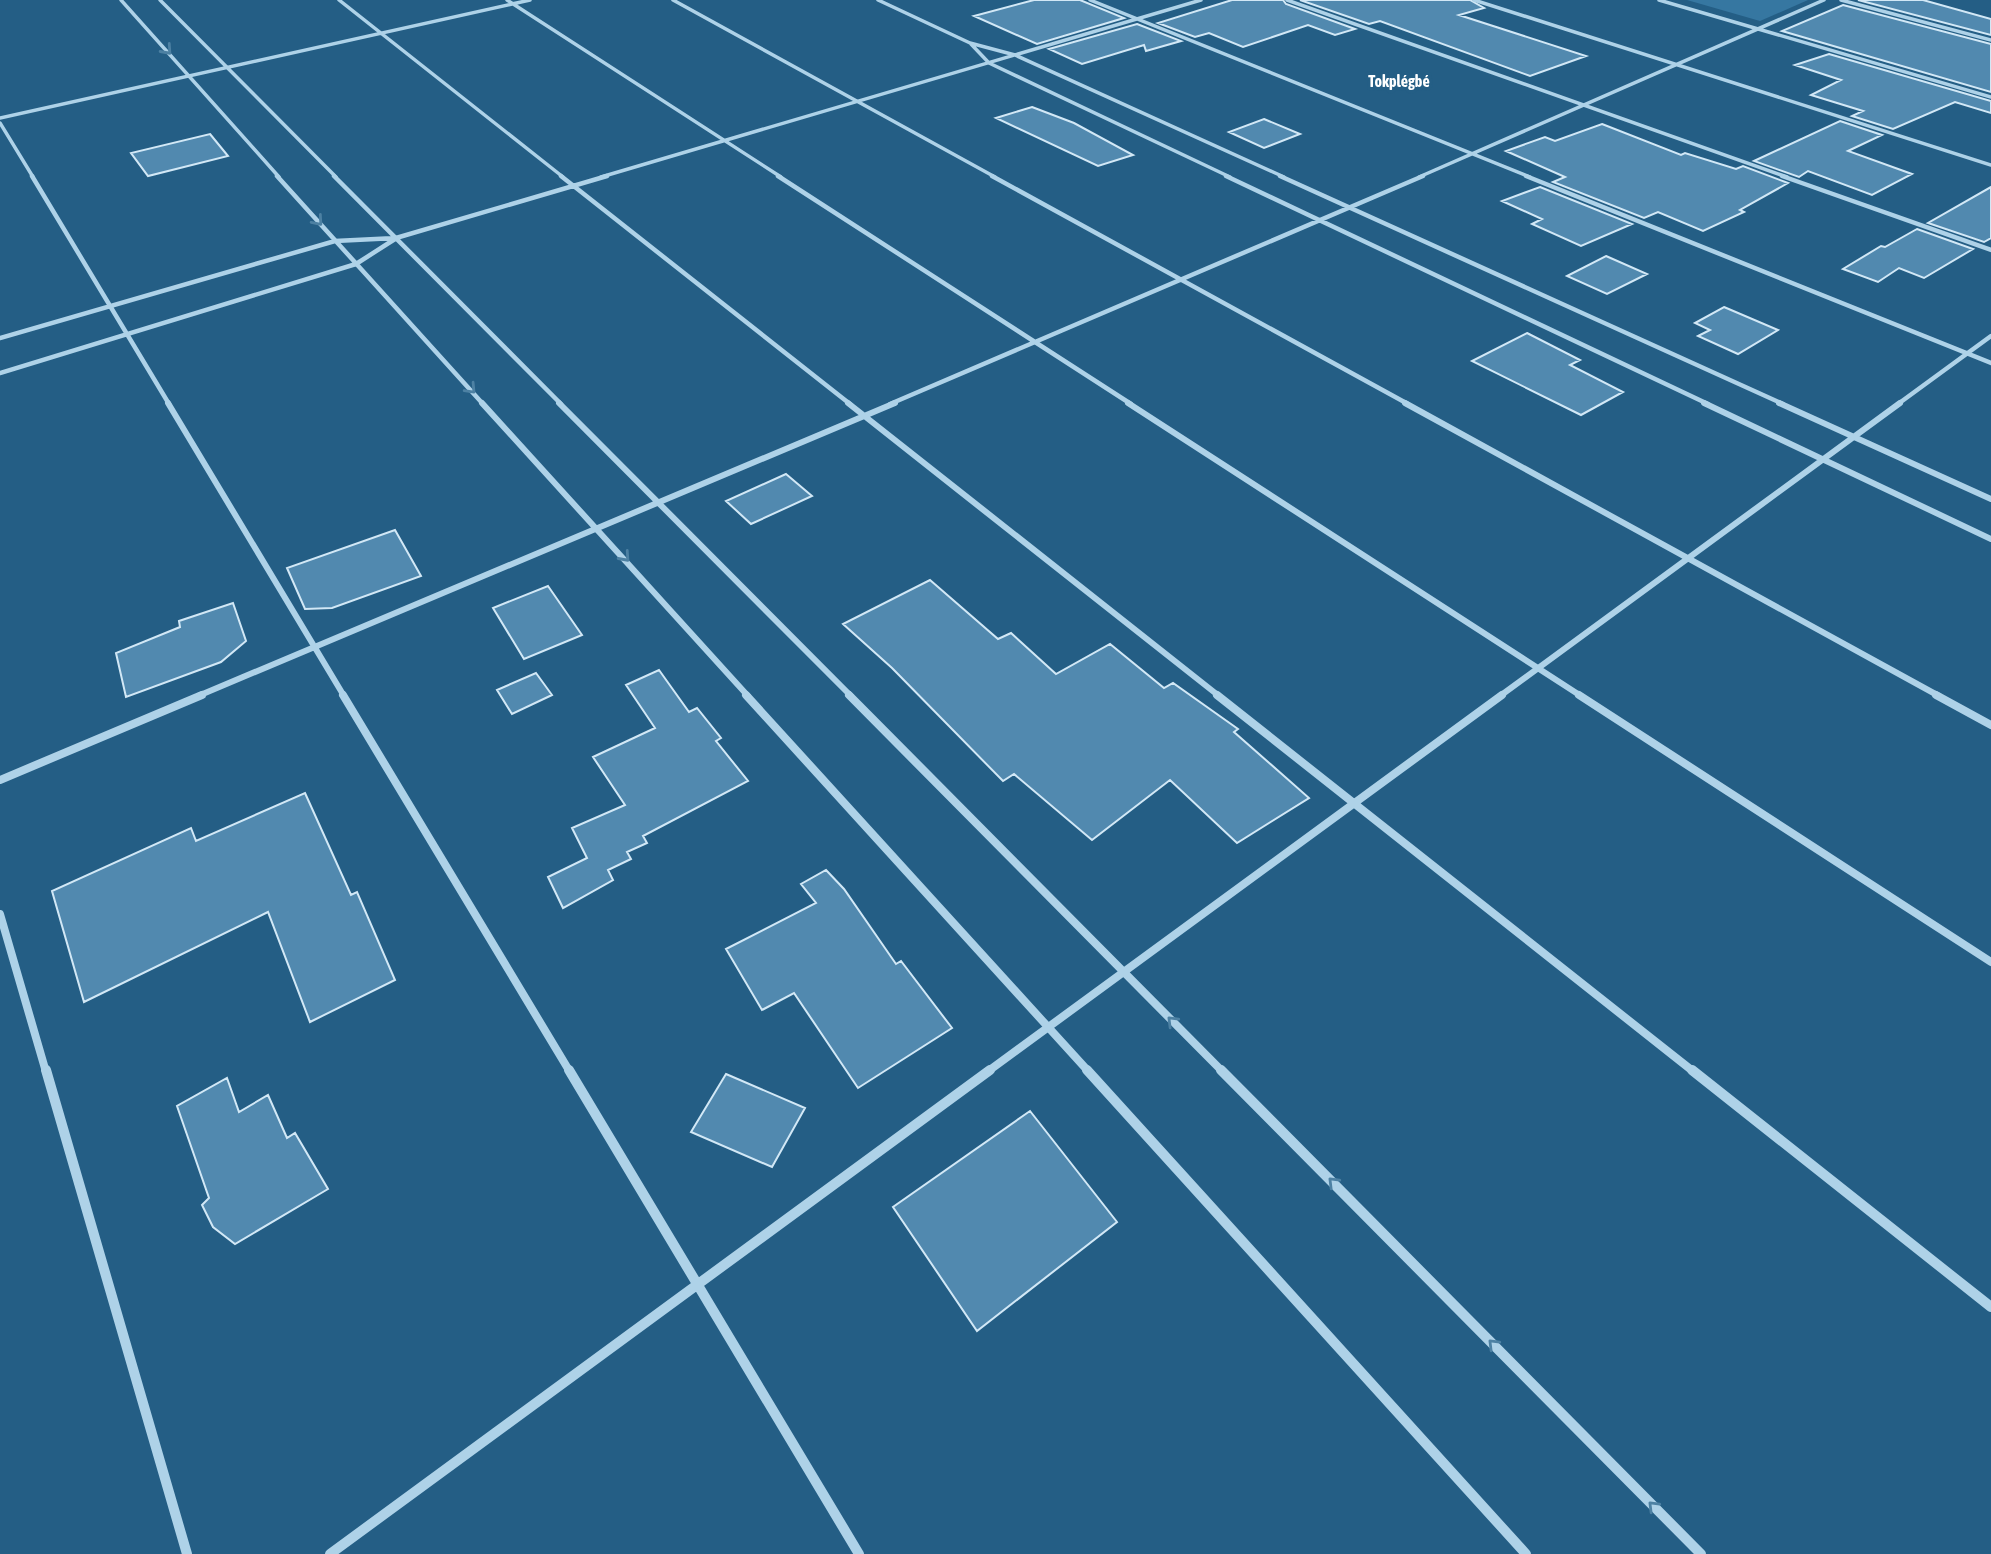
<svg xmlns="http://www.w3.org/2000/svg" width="1991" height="1554" viewBox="0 0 1991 1554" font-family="'Asap Condensed',sans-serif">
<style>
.green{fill:#3677a1}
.building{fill:#5189af;stroke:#d2e8f6;stroke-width:2}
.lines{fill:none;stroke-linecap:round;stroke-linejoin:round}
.street-far4{stroke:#aed2e8;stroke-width:3.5}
.street-far3{stroke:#aed2e8;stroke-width:4.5}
.street-far2{stroke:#aed2e8;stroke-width:6}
.street-far1{stroke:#aed2e8;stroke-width:8}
.street{stroke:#aed2e8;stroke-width:10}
.oneway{stroke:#4d81a3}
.labels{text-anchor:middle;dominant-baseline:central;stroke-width:7;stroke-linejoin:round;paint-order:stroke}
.far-neighbourhood-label{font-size:16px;font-weight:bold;fill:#fff;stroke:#245e85}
</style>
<rect width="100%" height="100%" fill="#245e85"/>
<path class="green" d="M1687 0H1808L1760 21Z"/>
<path class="building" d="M1034 0H1080L1124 18 1037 44 974 16Z
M1232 0H1283L1286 4 1355 29 1335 35 1308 25 1243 47 1209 33 1195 37 1158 23Z
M1300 0H1470L1484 8 1459 15 1586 56 1530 76 1380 21 1369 24Z
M1858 0H1923L1991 19V35Z
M1843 5 1991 44V92L1782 31Z
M1137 24 1181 41 1146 51 1144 45 1082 64 1049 49Z
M1829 54 1991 101V113L1955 102 1893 129 1852 116 1863 111 1811 95 1841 80 1795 65Z
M1032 107 1074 123 1133 155 1098 166 996 118Z
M1264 119 1300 134 1264 148 1229 132Z
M1840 121 1882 135 1848 151 1912 174 1872 195 1808 171 1799 177 1754 161Z
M1602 124 1681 155 1685 153 1736 169 1743 166 1788 183 1740 210 1744 212 1703 231 1658 212 1644 218 1553 182 1565 177 1506 151 1545 137 1555 141Z
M210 134 228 156 148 176 131 153Z
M1540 187 1632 224 1581 246 1532 224 1542 219 1502 201Z
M1991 187V238L1984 242 1928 223Z
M1917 229 1973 249 1924 278 1899 268 1878 282 1843 269 1881 246 1885 247Z
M1606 256 1647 274 1607 294 1567 276Z
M1724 307 1778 330 1738 354 1698 336 1710 330 1695 323Z
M1527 333 1580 360 1570 365 1623 392 1581 415 1472 361Z
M786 474 812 496 751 524 726 501Z
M395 530 421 576 332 608 305 609 287 568Z
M930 580 998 639 1011 633 1056 674 1110 644 1164 688 1173 683 1238 729 1234 732 1309 798 1237 843 1170 780 1092 840 1014 774 1003 781 892 668 843 624Z
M548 586 582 635 524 659 493 608Z
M233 603 246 641 221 662 126 697 116 653 180 627 179 621Z
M659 670 689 712 697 708 721 738 716 741 748 781 643 836 647 843 627 852 631 859 608 870 613 880 563 908 548 877 587 858 572 828 625 805 593 757 655 728 626 685Z
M536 673 552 695 512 714 497 690Z
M305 793 351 895 357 892 395 980 310 1022 268 912 84 1002 52 891 191 828 196 841Z
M826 870 844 889 896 964 901 961 952 1028 858 1088 794 993 762 1010 726 949 816 903 801 884Z
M726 1074 805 1108 772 1167 691 1132Z
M227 1078 239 1112 268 1095 287 1138 295 1133 328 1189 235 1244 213 1227 202 1205 209 1198 177 1106Z
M1030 1111 1117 1222 977 1331 893 1207Z"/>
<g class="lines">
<path class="street-far4" d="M121 0 279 177
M160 0 336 177
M339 0 563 177
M507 0 781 177
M673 0 995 177
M878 0 970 43 1015 55 1284 177
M1090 0 1530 177
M1287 0 1787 177
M1474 0 1991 165
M1659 0 1991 97
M1841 0 1991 40
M971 44 989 63 1230 177
M0 118 530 0
M0 123 33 177
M601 177 1201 0
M1419 177 1824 0"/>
<path class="street-far3" d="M32 176 169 404
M277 176 483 404
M334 176 561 404
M561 176 850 404
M778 176 1131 404
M992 176 1408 404
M1226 176 1708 404
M1280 176 1783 404
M1526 176 1991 363
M1782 176 1991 250
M0 338 335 241 396 238 607 176
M0 373 356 264 395 239
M890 404 1423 176
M1898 404 1991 336"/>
<path class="street-far2" d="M168 403 344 696
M482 403 748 696
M559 403 851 696
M848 403 1219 696
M1128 403 1581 696
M1405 403 1939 696
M1704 403 1991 539
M1779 403 1991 499
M198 696 895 403
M1500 696 1900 403"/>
<path class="street-far1" d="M343 695 570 1072
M746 695 1089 1072
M849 695 1223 1072
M1217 695 1694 1072
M1579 695 1991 962
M1936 695 1991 725
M0 780 202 695
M0 914 46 1072
M987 1072 1502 695"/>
<path class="street" d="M46 1070 187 1554
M569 1070 859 1554
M1087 1070 1526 1554
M1221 1070 1701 1554
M1692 1070 1991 1307
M330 1554 990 1070"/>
</g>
<defs><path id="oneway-chevron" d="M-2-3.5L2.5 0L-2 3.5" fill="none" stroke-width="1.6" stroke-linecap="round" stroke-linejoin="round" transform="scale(1.75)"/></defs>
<g class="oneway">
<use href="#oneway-chevron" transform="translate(167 50) rotate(48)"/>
<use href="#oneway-chevron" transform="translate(318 221) rotate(49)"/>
<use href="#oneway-chevron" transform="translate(471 389) rotate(47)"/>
<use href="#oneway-chevron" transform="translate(625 557) rotate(48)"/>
<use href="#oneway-chevron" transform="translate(1172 1021) rotate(-135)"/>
<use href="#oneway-chevron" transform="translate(1333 1182) rotate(-135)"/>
<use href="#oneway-chevron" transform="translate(1493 1344) rotate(-135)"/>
<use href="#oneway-chevron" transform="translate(1653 1506) rotate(-135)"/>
</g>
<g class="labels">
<g class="far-neighbourhood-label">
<text x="1399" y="81">Tokplégbé</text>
</g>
</g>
</svg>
